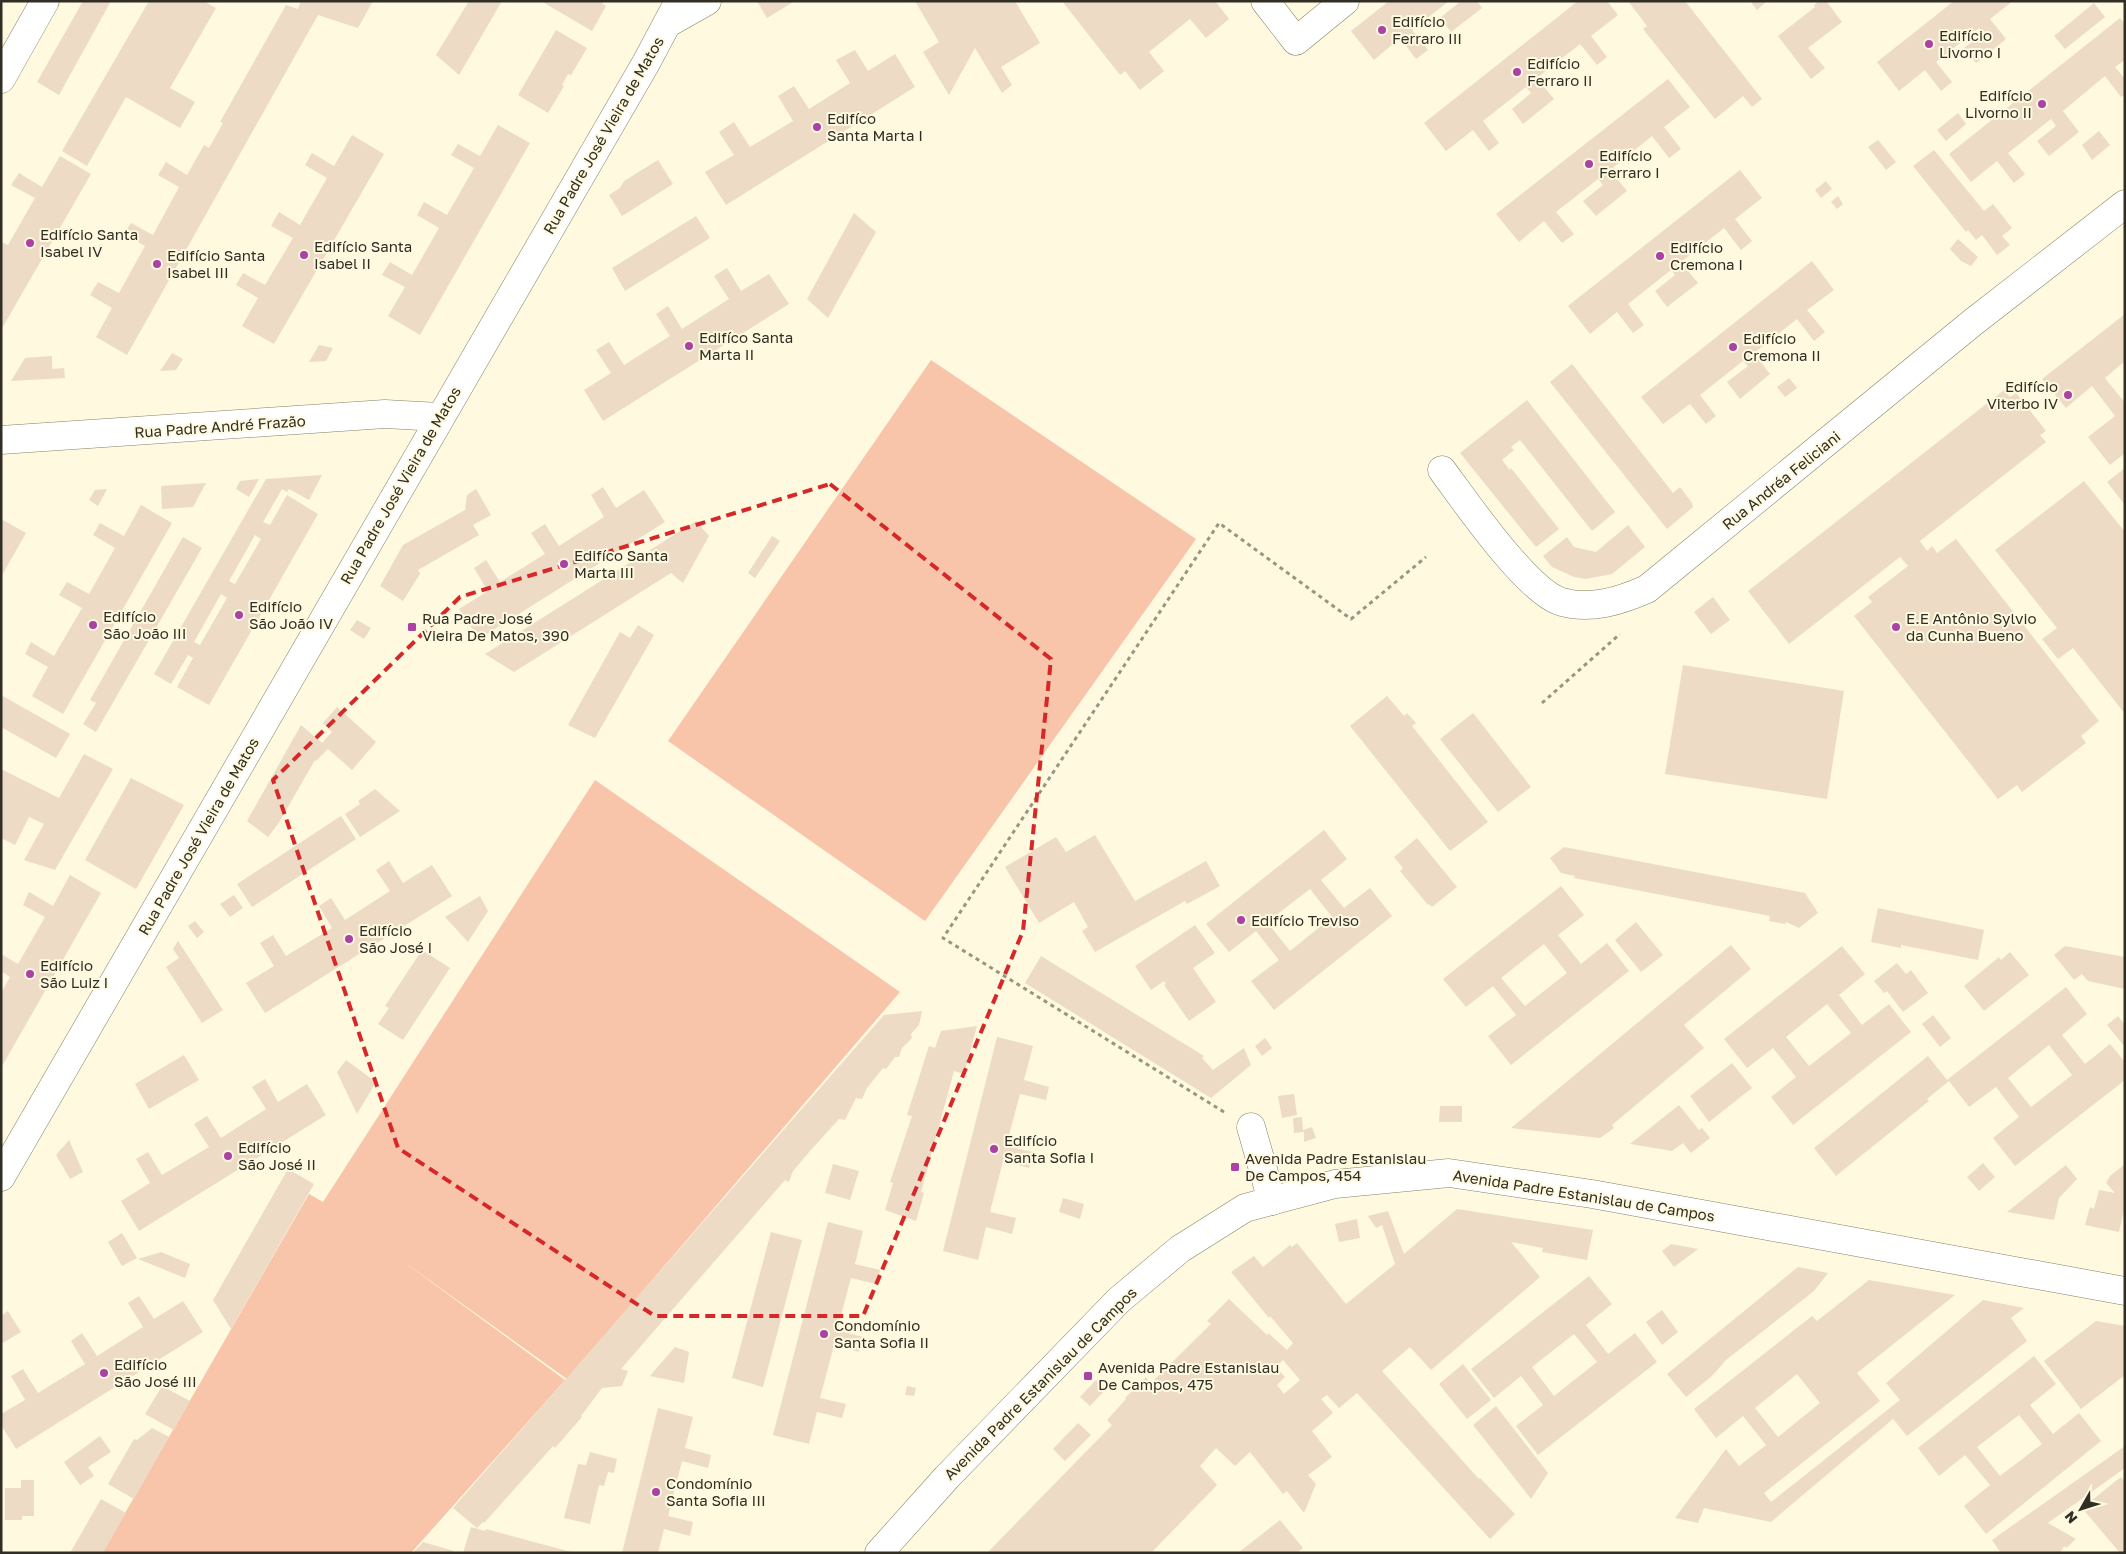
<svg xmlns="http://www.w3.org/2000/svg" width="2126" height="1554" viewBox="0 0 2126 1554" font-family="'Golos Text',sans-serif">
<style>
.green{fill:#f8c4aa}
.building{fill:#eddbc6;fill-rule:evenodd}
.lines{fill:none;stroke-linecap:round;stroke-linejoin:round}
.street-casing{stroke:#868169;stroke-width:29}
.secondary-casing{stroke:#868169;stroke-width:29}
.path{stroke:#989583;stroke-width:3;stroke-dasharray:4 4;stroke-linecap:butt}
.street{stroke:#fff;stroke-width:28}
.secondary{stroke:#fff;stroke-width:28}
.marked{fill:none;stroke:#d62828;stroke-width:4;stroke-dasharray:10 6;stroke-linejoin:round}
.poi-dot{fill:#ab41a3;stroke:#fef9df;stroke-width:2}
.labels{text-anchor:middle;dominant-baseline:central;stroke-width:4;stroke-linejoin:round;paint-order:stroke}
.poi-label{font-size:15px;fill:#312f25;stroke:#fef9df;text-anchor:start}
.street-label{font-size:15px;fill:#312f25;stroke:#fef9df}
</style>
<rect width="100%" height="100%" fill="#fef9df"/>
<path class="green" d="M931 360 1196 539 925 921 668 741Z
M595 780 900 992 567 1379 397 1257 565 1380 411 1553H102L309 1194 323 1202Z"/>
<path class="building" d="M83 1H111L59 95 37 82Z
M149 1H204L216 8 170 88 195 102 180 128 126 97 87 166 62 151Z
M301 1H373L358 28 318 15 127 355 96 337 112 308 90 295 98 282 119 293 145 246 124 234 131 223 153 235 179 187 158 175 166 162 187 175 204 145 209 148 223 123 220 122 286 5 298 9Z
M469 1H502L459 75 436 55Z
M541 1H599L606 6 592 31Z
M757 1H795L767 18Z
M915 1H1015L1040 43 1001 67 1012 85 1002 93 975 48 949 95 923 52 939 42Z
M1062 1H1215L1229 19 1206 38 1190 19 1149 52 1164 71 1140 90 1125 71 1120 75Z
M1389 1H1449L1412 30 1428 50 1416 59 1400 38 1374 60 1351 31Z
M1461 1H1477L1482 8 1451 32 1440 18Z
M1578 1H1607L1618 15 1591 36 1607 57 1597 65 1580 44 1537 78 1554 99 1523 124 1512 109 1531 93 1526 87 1483 121 1499 143 1489 151 1473 130 1446 151 1424 123Z
M1628 1H1685L1762 99 1752 107 1743 96 1715 119 1643 29 1647 26Z
M1750 1H1767L1757 10Z
M1819 1H1826L1842 22 1808 48 1825 68 1811 79 1778 36 1815 7 1814 5Z
M1954 1H2013L1990 19 2006 39 1976 63 1964 48 1983 33 1979 28 1936 62 1952 82 1941 91 1925 70 1899 91 1877 62Z
M2094 3 2105 17 2065 49 2054 36Z
M2120 18 2125 24V60L2115 67 2125 79V94L2121 97 2105 76 2063 111 2079 132 2049 156 2037 141 2056 126 2051 119 2008 153 2025 174 2014 183 1997 161 1971 182 1949 154Z
M556 30 587 48 571 75 568 74 562 85 564 86 548 113 518 95Z
M855 50 868 71 895 54 915 87 726 205 705 172 734 155 719 132 734 122 750 147 793 121 778 96 794 86 809 109 850 83 836 60Z
M1668 79 1690 107 1664 127 1681 149 1669 158 1652 136 1610 170 1627 191 1596 216 1583 201 1603 185 1598 179 1556 212 1574 234 1562 243 1544 221 1519 242 1496 214Z
M1958 113 1966 124 1946 141 1937 130Z
M498 125 530 143 420 335 388 316 405 287 382 275 390 262 412 275 439 228 417 215 424 202 447 215 474 168 451 155 458 144 480 156Z
M2099 131 2110 145 2092 160 2082 145Z
M352 135 384 154 274 344 242 326 258 298 236 285 243 273 265 285 293 238 271 226 279 212 300 225 327 178 305 165 312 153 334 166Z
M1878 140 1896 162 1886 170 1868 147Z
M1934 150 1984 211 1993 204 2012 228 2002 236 2010 245 1997 255 1982 235 1976 240 1968 230 1966 232 1913 166Z
M60 156 91 174 1 330V242L8 245 35 198 11 185 19 173 42 187Z
M658 160 673 184 622 216 609 195 620 188 624 181Z
M1740 170 1762 198 1735 219 1752 241 1741 250 1724 228 1681 262 1698 283 1667 307 1655 291 1675 275 1671 270 1628 304 1644 325 1633 333 1617 312 1590 334 1568 306Z
M1826 181 1832 189 1821 198 1815 190Z
M1838 196 1843 204 1837 209 1831 202Z
M854 213 876 232 828 318 807 299Z
M696 216 710 238 625 291 612 268Z
M1958 239 1978 257 1971 266 1961 261 1950 249Z
M1812 261 1834 290 1807 310 1825 332 1814 341 1797 319 1754 353 1770 374 1740 399 1727 382 1748 366 1743 361 1700 395 1716 416 1706 424 1690 404 1663 424 1641 397Z
M727 268 741 291 769 274 789 304 603 421 584 390 611 373 596 350 609 342 624 365 670 336 656 314 668 306 682 329 729 299 714 276Z
M2125 314V361L2105 378 2125 403V453L2110 465 2088 437 2115 416 2092 386 2066 408 2042 379Z
M319 345 333 348 326 361 309 362Z
M172 353 183 359 176 370 160 371Z
M52 356V369L64 368 65 378 11 381 25 358Z
M1572 364 1673 493 1680 487 1692 503 1693 507 1667 529 1550 382Z
M1789 378 1797 388 1785 397 1777 387Z
M2004 390 2010 397 2016 393 2046 431 2040 435 2046 442 1920 541 1927 551 1932 546 1937 553 1956 539 2099 721 2081 736 2086 743 2022 792 2017 785 1998 799 1854 616 1872 602 1868 597 1908 566 1900 557 1789 644 1748 591Z
M1527 400 1615 512 1592 531 1520 440 1511 447 1514 450 1502 460 1510 470 1511 468 1559 529 1536 547 1460 453Z
M2125 468V505L2107 482Z
M322 475 309 500 289 489 287 492 282 489 263 522 270 525 287 495 318 514 209 705 177 687 193 658 188 655 171 684 154 674 266 479ZM255 535 261 539 235 584 229 581ZM221 594 227 598 200 645 194 642Z
M259 479 249 497 236 489 240 481Z
M2084 481 2125 532V714L2073 648 2058 659 2042 639 2057 628 1995 550Z
M206 483 193 507 162 509 161 486Z
M603 487 616 508 644 490 665 522 479 639 459 609 488 591 474 568 486 560 500 582 545 554 531 533 545 524 559 546 604 517 591 495Z
M107 489 98 506 89 500 95 490Z
M476 489 491 515 473 525 479 535 418 570 420 574 403 601 380 586 403 545 465 510 467 495Z
M141 505 172 523 63 714 32 696 48 667 25 654 31 642 54 656 82 608 59 595 67 582 89 594 115 548 93 535 100 523 124 536Z
M1 519 26 533 1 577Z
M696 521 709 536 683 583 671 573 514 672 485 654Z
M1628 525 1645 547 1612 574 1586 579 1574 577 1552 567 1543 556 1567 537 1574 547 1596 552Z
M772 536 780 541 755 578 748 573Z
M183 537 202 548 96 732 83 724 96 703 90 700Z
M1713 597 1730 620 1711 634 1694 612Z
M357 620 371 628 364 639 350 630Z
M638 625 654 635 595 738 568 725 620 632 630 638Z
M1683 665 1844 691 1827 799 1665 774Z
M1 695 70 734 56 758 1 727Z
M1387 696 1404 716 1407 713 1416 723 1412 726 1488 822 1450 851 1350 726Z
M337 707 376 742 352 770 328 749 316 761 315 760 278 824 268 837 247 821 301 725 322 743 332 732 323 723Z
M1473 713 1531 787 1498 812 1440 739Z
M84 754 113 769 55 870 24 860 44 824 29 817 15 845 1 838V769L59 798Z
M131 778 184 805 136 889 85 860Z
M375 789 400 811 360 837 345 814 360 804 358 801Z
M341 816 356 839 252 907 237 884Z
M1324 830 1347 859 1321 880 1344 908 1370 888 1392 916 1274 1010 1251 981 1279 960 1256 931 1229 952 1206 924ZM1310 889 1332 917 1290 951 1267 922Z
M1095 835 1135 901 1206 861 1220 886 1187 904 1185 901 1095 952 1082 931 1088 927 1074 902 1039 923 1005 867 1056 837 1066 852Z
M1417 838 1457 887 1432 907 1429 904 1428 905 1400 871 1403 868 1394 857Z
M1564 847 1805 893 1818 913 1799 928 1786 922 1785 924 1769 921 1770 916 1574 878 1575 876 1561 873 1550 858Z
M389 861 403 883 432 865 452 896 265 1013 246 983 274 966 260 943 273 935 286 956 332 928 319 906 331 898 345 920 390 891 376 870Z
M70 875 101 893 1 1068V993L10 977 1 971V954L18 964 45 917 23 905 29 892 53 906Z
M1561 886 1584 915 1558 935 1581 964 1607 943 1629 971 1511 1065 1488 1036 1516 1015 1493 986 1466 1007 1443 979ZM1544 944 1567 973 1525 1006 1501 978Z
M234 895 243 908 230 917 220 904Z
M480 896 488 911 468 942 445 917Z
M1878 908 1984 930 1978 960 1901 945V948L1871 942Z
M195 921 204 932 197 938 188 926Z
M1636 922 1663 955 1641 972 1615 940Z
M1195 925 1215 953 1193 968 1216 1002 1189 1021 1164 985 1166 984 1164 981 1151 990 1135 966Z
M178 941 223 1010 202 1023 166 967 179 958 173 949Z
M1731 945 1751 969 1684 1025 1704 1048 1612 1125 1614 1128 1600 1138 1511 1128Z
M1842 946 1865 974 1839 995 1862 1025 1889 1004 1911 1032 1793 1125 1771 1097 1796 1077 1773 1048 1747 1068 1724 1039ZM1827 1004 1851 1033 1809 1066 1786 1037Z
M2065 946 2125 957V989L2088 981 2082 974 2074 980 2054 955Z
M422 950 450 968 403 1040 378 1024 389 1008 385 1006Z
M2010 952 2029 975 1984 1011 1964 986 1999 957 2001 960Z
M1041 956 1204 1056 1202 1058 1213 1070 1244 1048 1251 1065 1211 1098 1025 983Z
M1897 963 1906 974 1911 970 1928 993 1903 1012 1887 991 1884 993 1874 981Z
M2066 987 2087 1014 2062 1035 2085 1064 2110 1044 2125 1062V1080L2015 1166 1993 1138 2019 1117 1996 1087 1969 1107 1949 1081 1927 1099 1929 1101 1836 1176 1814 1148 1928 1056 1947 1080ZM2049 1045 2072 1075 2031 1107 2008 1078Z
M922 1011 919 1025 911 1034 912 1038 902 1048 899 1057H895L886 1069 883 1068 867 1088 862 1099 856 1098 845 1120 839 1119 810 1151 793 1171 789 1182 785 1180 621 1369 628 1371 622 1386 602 1388 581 1416 582 1417 555 1448 553 1446 484 1523 483 1522 477 1528 453 1508 884 1015Z
M1933 1015 1951 1038 1940 1047 1922 1024Z
M2118 1016 2125 1025V1047L2107 1025Z
M977 1026 964 1074 954 1071 921 1192 924 1193 916 1221 885 1210 893 1183 890 1182 912 1116 907 1115 929 1046 935 1048 941 1031Z
M997 1037 1033 1046 1024 1080 1049 1087 1046 1100 1020 1094 1006 1146 1033 1152 1029 1168 1003 1161 990 1212 1016 1218 1012 1234 986 1227 978 1260 943 1251Z
M1265 1038 1272 1048 1262 1056 1255 1046Z
M184 1055 199 1080 149 1109 135 1084Z
M346 1060 376 1082 357 1114 337 1072Z
M1732 1063 1752 1088 1709 1122 1690 1096Z
M265 1079 278 1102 307 1084 326 1115 139 1231 121 1201 150 1183 136 1159 148 1152 162 1175 209 1147 194 1124 207 1116 221 1138 266 1109 252 1087Z
M1294 1094 1297 1115 1282 1118 1278 1096Z
M1679 1105 1699 1130 1702 1128 1710 1138 1691 1153 1683 1143 1672 1151 1630 1144Z
M1440 1106H1462V1122H1439Z
M1302 1117 1303 1130 1312 1127 1316 1138 1304 1142V1132L1294 1133 1293 1118Z
M69 1140 83 1172 70 1179 56 1155Z
M1983 1163 1995 1177 1979 1191 1967 1177Z
M833 1164 859 1171 850 1200 825 1193Z
M2125 1164V1206L2119 1232 2085 1225 2090 1207 2094 1209 2099 1190 2115 1193 2106 1183 2110 1176Z
M2066 1165 2077 1179 2059 1198 2054 1220 2007 1212Z
M288 1169 314 1184 231 1329 213 1300Z
M1063 1198 1084 1204 1080 1219 1059 1212Z
M1457 1209 1593 1230 1587 1260 1542 1252 1543 1248 1511 1242 1540 1277 1431 1370 1410 1347 1382 1371 1479 1479 1480 1478 1515 1514 1490 1539 1357 1393 1339 1408 1327 1395 1321 1399 1333 1413 1312 1431 1332 1457 1308 1475 1316 1484 1304 1513 1287 1491 1283 1494 1250 1452 1235 1466 1216 1448 1200 1466 1217 1485 1151 1553H987L1112 1425 1107 1420 1126 1399 1125 1398 1146 1377 1151 1383 1211 1324 1207 1321 1229 1299 1267 1335 1268 1333 1287 1350 1293 1343 1270 1316 1269 1318 1231 1272 1254 1256 1263 1267 1290 1245 1292 1247 1297 1243 1346 1304 1395 1264 1382 1225 1376 1228 1368 1216 1388 1211 1404 1254ZM1283 1360 1300 1380 1284 1394 1277 1385 1285 1377 1276 1367Z
M1357 1219 1360 1238 1339 1242 1335 1224Z
M828 1222 863 1231 855 1264 880 1270 876 1284 851 1278 837 1330 863 1337 859 1352 834 1345 820 1398 846 1404 842 1418 817 1412 809 1444 773 1435Z
M771 1232 802 1240 763 1387 732 1378Z
M122 1233 137 1258 122 1266 108 1242Z
M1671 1244 1698 1249 1674 1267 1662 1251Z
M161 1252 190 1264 185 1278 138 1259Z
M1798 1267 1828 1273 1814 1291 1726 1360 1712 1376 1686 1397 1667 1374Z
M1589 1276 1612 1304 1586 1325 1608 1354 1635 1333 1657 1362 1538 1455 1516 1426 1543 1405 1521 1376 1494 1398 1471 1369ZM1574 1334 1597 1362 1554 1396 1532 1367Z
M1869 1280 1955 1295 1857 1373 1880 1401 1764 1493 1771 1502 1900 1400 1886 1383 1983 1300 2024 1308 2011 1318 2027 1341 1907 1436 1893 1419 1771 1522 1704 1508 1698 1523 1675 1518 1726 1449 1739 1466 1766 1445 1743 1416 1716 1438 1694 1409 1812 1316 1817 1321ZM1797 1374 1820 1403 1778 1437 1755 1408Z
M139 1296 154 1319 183 1301 203 1332 16 1449 1 1425V1414L25 1400 11 1376 23 1369 38 1393 85 1364 71 1341 82 1333 97 1356 143 1327 128 1303Z
M1662 1310 1678 1332 1662 1345 1646 1322Z
M8 1311 21 1332 1 1344V1316Z
M2096 1321 2125 1326V1375L2081 1409 2044 1361Z
M675 1347 689 1352 684 1383 650 1376Z
M2034 1356 2056 1384 2030 1405 2053 1434 2079 1413 2101 1441 1986 1534 1964 1506 1990 1485 1965 1455 1939 1476 1918 1448ZM2019 1415 2042 1444 2000 1476 1977 1447Z
M1463 1364 1491 1400 1467 1419 1439 1384Z
M1096 1380 1106 1389 1090 1406 1080 1397Z
M162 1386 190 1401 174 1430 145 1414Z
M907 1386 916 1388 914 1396 905 1395Z
M1496 1406 1548 1473 1531 1499 1473 1425Z
M658 1408 693 1417 685 1448 711 1455 708 1468 682 1461 668 1516 693 1522 690 1536 664 1529 658 1553H622Z
M1078 1423 1091 1435 1065 1461 1053 1449Z
M152 1428 169 1437 134 1499 108 1484 134 1439 137 1440Z
M100 1436 111 1452 88 1467 94 1476 80 1485 64 1462Z
M2125 1446V1468L2048 1523 2076 1539 2066 1548 2064 1546 2060 1553H2001L1992 1540Z
M590 1452 617 1459 614 1473 608 1472 604 1486 599 1485 590 1524 564 1518 578 1464 586 1465Z
M2121 1477 2125 1482V1553H2120L2082 1508Z
M21 1480H34V1516H22V1520H5V1488H21Z
M101 1499 126 1513 115 1532 103 1553H70Z
M1280 1520 1303 1548 1297 1553H1238Z
M471 1527 485 1531 486 1529 575 1553H463Z
M423 1542 454 1551 453 1553H413Z"/>
<g class="lines">
<g class="street-casing">
<path id="street" d="M1265 1 1296 41 1345 1
M668 23 707 1
M1 79 45 1
M1 440 385 414 439 417
M1442 470C1465 501 1528 593 1562 602 1591 610 1620 601 1647 589L1972 323 2125 204
M1251 1127 1272 1201
M1 1177 646 63 679 1"/>
</g>
<g class="secondary-casing">
<path id="secondary" d="M879 1553 947 1477 1119 1300 1180 1249 1245 1208 1335 1184 1449 1173 1592 1194 2125 1291"/>
</g>
<path class="path" d="M1542 703 1620 634
M1224 1112 943 938 1219 523 1351 619 1426 557"/>
<use href="#street" class="street"/>
<use href="#secondary" class="secondary"/>
</g>
<path class="marked" d="M830 484 1051 659 1023 931 863 1316H655L398 1148 273 780 460 597Z"/>
<g class="poi-dot">
<circle cx="1382" cy="30" r="5"/>
<circle cx="1929" cy="44" r="5"/>
<circle cx="1517" cy="72" r="5"/>
<circle cx="2042" cy="104" r="5"/>
<circle cx="817" cy="127" r="5"/>
<circle cx="1589" cy="164" r="5"/>
<circle cx="30" cy="243" r="5"/>
<circle cx="304" cy="255" r="5"/>
<circle cx="1660" cy="256" r="5"/>
<circle cx="157" cy="264" r="5"/>
<circle cx="689" cy="346" r="5"/>
<circle cx="1733" cy="347" r="5"/>
<circle cx="2068" cy="395" r="5"/>
<circle cx="564" cy="564" r="5"/>
<circle cx="239" cy="615" r="5"/>
<circle cx="93" cy="625" r="5"/>
<rect x="407" y="622" width="10" height="10" rx="2.5"/>
<circle cx="1896" cy="627" r="5"/>
<circle cx="1241" cy="920" r="5"/>
<circle cx="349" cy="939" r="5"/>
<circle cx="30" cy="974" r="5"/>
<circle cx="994" cy="1149" r="5"/>
<circle cx="228" cy="1156" r="5"/>
<rect x="1230" y="1162" width="10" height="10" rx="2.5"/>
<circle cx="824" cy="1334" r="5"/>
<circle cx="104" cy="1373" r="5"/>
<rect x="1083" y="1371" width="10" height="10" rx="2.5"/>
<circle cx="656" cy="1492" r="5"/>
</g>
<g class="labels">
<g class="poi-label">
<text x="1392" y="21">Edifício<tspan x="1392" dy="17">Ferraro III</tspan></text>
<text x="1939" y="35">Edifício<tspan x="1939" dy="17">Livorno I</tspan></text>
<text x="1527" y="63">Edifício<tspan x="1527" dy="17">Ferraro II</tspan></text>
<text x="2032" y="95" text-anchor="end">Edifício<tspan x="2032" dy="17">Livorno II</tspan></text>
<text x="827" y="118">Edifíco<tspan x="827" dy="17">Santa Marta I</tspan></text>
<text x="1599" y="155">Edifício<tspan x="1599" dy="17">Ferraro I</tspan></text>
<text x="40" y="234">Edifício Santa<tspan x="40" dy="17">Isabel IV</tspan></text>
<text x="314" y="246">Edifício Santa<tspan x="314" dy="17">Isabel II</tspan></text>
<text x="1670" y="247">Edifício<tspan x="1670" dy="17">Cremona I</tspan></text>
<text x="167" y="255">Edifício Santa<tspan x="167" dy="17">Isabel III</tspan></text>
<text x="699" y="337">Edifíco Santa<tspan x="699" dy="17">Marta II</tspan></text>
<text x="1743" y="338">Edifício<tspan x="1743" dy="17">Cremona II</tspan></text>
<text x="2058" y="386" text-anchor="end">Edifício<tspan x="2058" dy="17">Viterbo IV</tspan></text>
<text x="574" y="555">Edifíco Santa<tspan x="574" dy="17">Marta III</tspan></text>
<text x="249" y="606">Edifício<tspan x="249" dy="17">São João IV</tspan></text>
<text x="103" y="616">Edifício<tspan x="103" dy="17">São João III</tspan></text>
<text x="422" y="618">Rua Padre José<tspan x="422" dy="17">Vieira De Matos, 390</tspan></text>
<text x="1906" y="618">E.E Antônio Sylvio<tspan x="1906" dy="17">da Cunha Bueno</tspan></text>
<text x="1251" y="920">Edifício Treviso</text>
<text x="359" y="930">Edifício<tspan x="359" dy="17">São José I</tspan></text>
<text x="40" y="965">Edifício<tspan x="40" dy="17">São Luiz I</tspan></text>
<text x="1004" y="1140">Edifício<tspan x="1004" dy="17">Santa Sofia I</tspan></text>
<text x="238" y="1147">Edifício<tspan x="238" dy="17">São José II</tspan></text>
<text x="1245" y="1158">Avenida Padre Estanislau<tspan x="1245" dy="17">De Campos, 454</tspan></text>
<text x="834" y="1325">Condomínio<tspan x="834" dy="17">Santa Sofia II</tspan></text>
<text x="114" y="1364">Edifício<tspan x="114" dy="17">São José III</tspan></text>
<text x="1098" y="1367">Avenida Padre Estanislau<tspan x="1098" dy="17">De Campos, 475</tspan></text>
<text x="666" y="1483">Condomínio<tspan x="666" dy="17">Santa Sofia III</tspan></text>
</g>
<g class="street-label">
<text transform="translate(603 135) rotate(-60)">Rua Padre José Vieira de Matos</text>
<text transform="translate(220 426) rotate(-4)">Rua Padre André Frazão</text>
<text transform="translate(1781 480) rotate(-39)">Rua Andréa Feliciani</text>
<text transform="translate(400 485) rotate(-60)">Rua Padre José Vieira de Matos</text>
<text transform="translate(198 836) rotate(-60)">Rua Padre José Vieira de Matos</text>
<text transform="translate(1584 1195) rotate(9)">Avenida Padre Estanislau de Campos</text>
<text transform="translate(1040 1383) rotate(-45)">Avenida Padre Estanislau de Campos</text>
</g>
</g>
<rect width="2126" height="1554" fill="none" stroke="#312f25" stroke-width="5"/>
<g transform="translate(2081 1509) rotate(231)" stroke="#fef9df" stroke-width="4" paint-order="stroke">
<path d="M0-4L9 19L0 12L-9 19Z" fill="#312f25"/>
<text y="-8" font-size="14" font-weight="bold" text-anchor="middle" fill="#312f25">N</text>
</g>
</svg>
